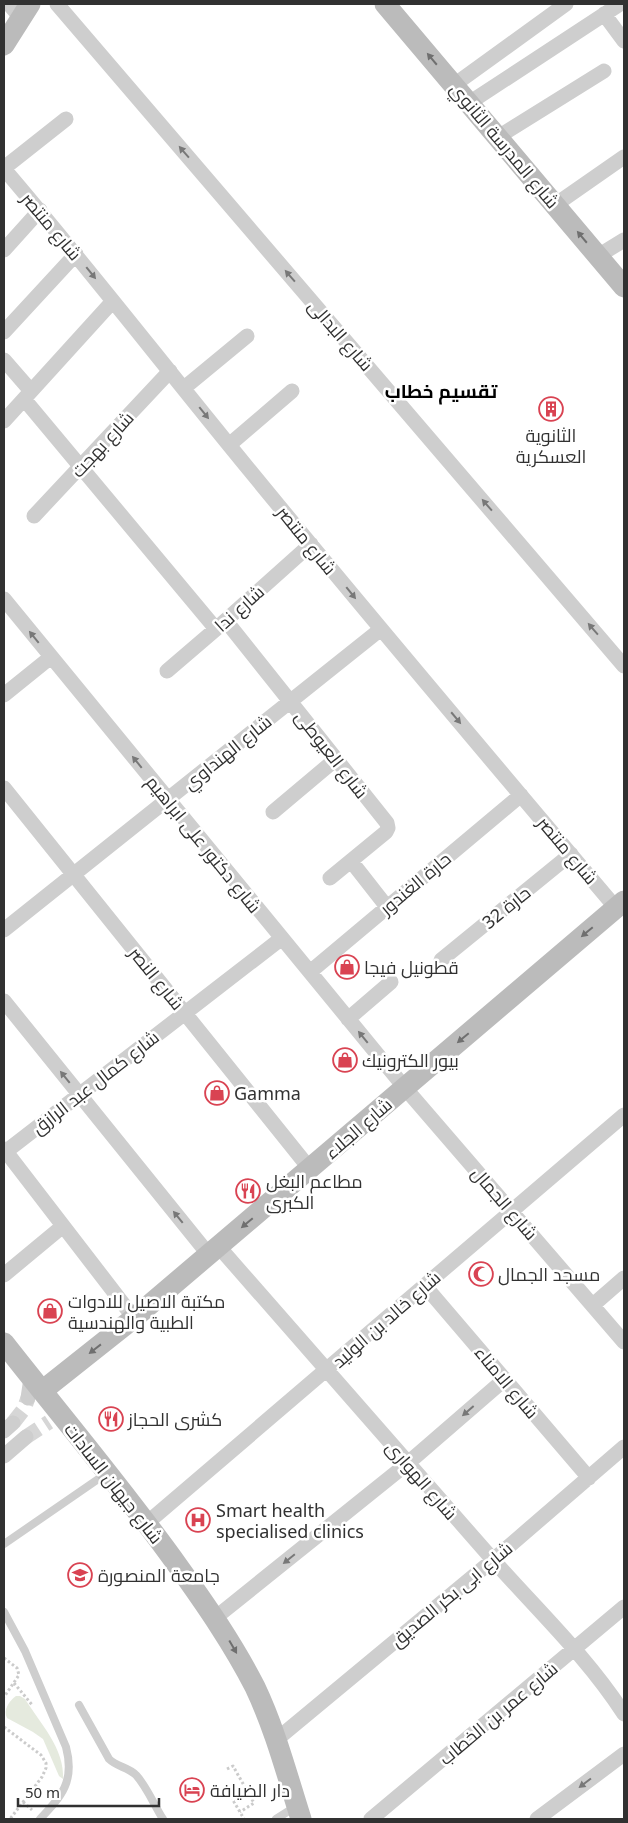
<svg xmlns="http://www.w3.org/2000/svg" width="628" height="1823" viewBox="0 0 628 1823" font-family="'Noto Sans',Cairo,sans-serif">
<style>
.green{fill:#e5eade}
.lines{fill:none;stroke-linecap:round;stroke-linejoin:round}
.street-tunnel{stroke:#d6d6d6;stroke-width:15;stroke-dasharray:15 8;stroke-linecap:butt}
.path{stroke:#cbcbcb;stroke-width:3;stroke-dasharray:2.5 2.5;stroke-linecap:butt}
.lane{stroke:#cecece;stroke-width:8}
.street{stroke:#cecece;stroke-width:15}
.secondary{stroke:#bbb;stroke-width:21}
.oneway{fill:#6f6f6f}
.oneway2{fill:#787878}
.labels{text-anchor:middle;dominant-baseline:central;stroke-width:5;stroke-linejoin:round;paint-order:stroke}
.street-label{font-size:18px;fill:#313131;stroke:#fff}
.poi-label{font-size:18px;fill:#313131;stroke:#fff;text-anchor:start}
.neighbourhood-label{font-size:19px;font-weight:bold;fill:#000;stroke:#fff}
</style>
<rect width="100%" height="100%" fill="#fff"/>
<path class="green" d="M16 1696H20L25 1699C40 1723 65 1749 63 1779L59 1776 43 1739 33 1732 7 1718C3 1710 9 1701 16 1696Z"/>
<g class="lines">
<path class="street-tunnel" d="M13 1423 24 1409 28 1398
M26 1437 49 1422"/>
<path class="path" d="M4 1658 17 1668 19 1675 4 1697
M14 1683 33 1706
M4 1727 41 1755 46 1763V1768L42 1777 10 1819
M227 1769 233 1766 254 1803 240 1812
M226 1788 244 1819
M23 1802 32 1810"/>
<path class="lane" d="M4 1544 107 1473
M4 1612 25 1651 66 1747C75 1781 62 1796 40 1819
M79 1705 109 1759C117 1767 128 1767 136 1775 147 1787 154 1805 163 1819
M276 1819 295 1807"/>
<path class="street" d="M9 4 21 18
M57 4 624 666
M604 14 624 41
M454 85 566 4
M469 103 620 4
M498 137 604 71
M4 168 66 119
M4 169C81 259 154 353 229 445 356 601 486 754 616 908
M555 205 624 157
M4 250 40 210
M598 256 624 240
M4 332 76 254
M4 360 31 391
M184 388 247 336
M24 399 216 629
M4 421 113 301
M229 445 292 391
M34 516 170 371
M4 599 405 1088 624 1342
M226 621 387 823 388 828 386 832 330 878
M167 671 216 629 311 544
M4 695 51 657
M4 788 310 1169
M273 812 336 759
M351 861 387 907
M4 930 381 629
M441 960 571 854
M310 972 521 795
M4 1001 209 1255
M348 1019 391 982
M4 1149 134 1318
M4 1153 282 938
M219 1247C308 1349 398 1451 487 1553 533 1606 586 1655 624 1714
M4 1275 63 1226
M425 1286 589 1478
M593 1305 624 1278
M28 1398 31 1378
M4 1431 13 1423
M4 1456 26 1437
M147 1523 624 1115
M215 1618 408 1463 505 1379
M276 1740 493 1560 624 1447
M371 1819 624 1607
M537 1819 624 1754"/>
<path class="secondary" d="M385 4 624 287
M4 45 30 4
M4 1343C62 1417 123 1489 178 1566 206 1605 233 1644 255 1687 275 1729 287 1775 301 1819
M42 1391 134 1318 624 901"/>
</g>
<defs><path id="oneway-solid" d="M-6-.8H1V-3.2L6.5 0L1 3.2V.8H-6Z" transform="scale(1.25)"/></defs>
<g class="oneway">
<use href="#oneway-solid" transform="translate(432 59) rotate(-130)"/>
<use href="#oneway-solid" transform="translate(582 237) rotate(-130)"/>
<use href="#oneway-solid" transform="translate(587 932) rotate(140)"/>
<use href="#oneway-solid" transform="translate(463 1038) rotate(140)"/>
<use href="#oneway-solid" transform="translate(247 1223) rotate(140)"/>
<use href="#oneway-solid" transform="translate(95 1349) rotate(142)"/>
<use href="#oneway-solid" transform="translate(233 1647) rotate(60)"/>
</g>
<g class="oneway2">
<use href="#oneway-solid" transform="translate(184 152) rotate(-131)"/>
<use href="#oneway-solid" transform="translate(91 273) rotate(51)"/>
<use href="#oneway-solid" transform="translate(290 276) rotate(-131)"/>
<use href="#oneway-solid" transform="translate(204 413) rotate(51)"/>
<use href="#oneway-solid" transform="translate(487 505) rotate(-131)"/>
<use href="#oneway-solid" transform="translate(351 593) rotate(51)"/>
<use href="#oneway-solid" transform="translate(593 629) rotate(-131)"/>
<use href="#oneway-solid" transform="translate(34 637) rotate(-129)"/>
<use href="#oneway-solid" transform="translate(456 718) rotate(50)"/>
<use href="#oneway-solid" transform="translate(137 762) rotate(-129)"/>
<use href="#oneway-solid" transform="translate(363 1037) rotate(-129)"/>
<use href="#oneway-solid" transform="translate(65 1077) rotate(-129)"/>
<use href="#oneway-solid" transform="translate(178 1217) rotate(-129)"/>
<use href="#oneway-solid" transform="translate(468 1411) rotate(139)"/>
<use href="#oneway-solid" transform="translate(289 1559) rotate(141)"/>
<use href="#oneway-solid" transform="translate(585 1783) rotate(143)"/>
</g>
<defs>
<g id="building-ring" transform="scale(1.25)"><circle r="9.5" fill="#fff" stroke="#d94352" stroke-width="1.5"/><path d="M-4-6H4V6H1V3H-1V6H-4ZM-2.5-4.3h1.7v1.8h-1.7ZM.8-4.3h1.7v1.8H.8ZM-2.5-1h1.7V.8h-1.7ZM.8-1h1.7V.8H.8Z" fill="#d94352"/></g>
<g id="shop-ring" transform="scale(1.25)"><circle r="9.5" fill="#fff" stroke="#d94352" stroke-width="1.5"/><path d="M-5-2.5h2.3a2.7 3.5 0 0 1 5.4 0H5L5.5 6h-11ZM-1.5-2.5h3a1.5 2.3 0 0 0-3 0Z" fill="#d94352"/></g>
<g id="restaurant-ring" transform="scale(1.25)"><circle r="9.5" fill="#fff" stroke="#d94352" stroke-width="1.5"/><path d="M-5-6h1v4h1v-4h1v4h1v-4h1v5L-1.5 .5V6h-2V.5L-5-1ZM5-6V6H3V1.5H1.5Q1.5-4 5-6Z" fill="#d94352"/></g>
<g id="mosque-ring" transform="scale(1.25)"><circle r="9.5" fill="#fff" stroke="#d94352" stroke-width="1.5"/><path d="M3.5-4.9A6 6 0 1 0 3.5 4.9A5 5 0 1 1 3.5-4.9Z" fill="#d94352"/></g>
<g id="hospital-ring" transform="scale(1.25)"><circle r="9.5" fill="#fff" stroke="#d94352" stroke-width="1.5"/><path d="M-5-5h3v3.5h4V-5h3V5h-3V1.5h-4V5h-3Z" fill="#d94352"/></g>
<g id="university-ring" transform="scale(1.25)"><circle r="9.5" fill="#fff" stroke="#d94352" stroke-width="1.5"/><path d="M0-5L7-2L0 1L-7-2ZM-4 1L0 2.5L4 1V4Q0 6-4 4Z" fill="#d94352"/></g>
<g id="hotel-ring" transform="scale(1.25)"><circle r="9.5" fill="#fff" stroke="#d94352" stroke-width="1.5"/><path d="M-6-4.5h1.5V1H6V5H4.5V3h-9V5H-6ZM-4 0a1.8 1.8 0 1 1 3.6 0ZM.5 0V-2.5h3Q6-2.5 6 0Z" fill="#d94352"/></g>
</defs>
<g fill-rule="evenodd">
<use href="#building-ring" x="551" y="409"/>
<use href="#shop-ring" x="347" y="967"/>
<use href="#shop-ring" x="345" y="1060"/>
<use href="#shop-ring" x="217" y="1093"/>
<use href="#restaurant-ring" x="248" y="1191"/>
<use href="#mosque-ring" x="481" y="1274"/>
<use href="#shop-ring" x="50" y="1311"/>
<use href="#restaurant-ring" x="111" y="1419"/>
<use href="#hospital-ring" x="198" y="1520"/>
<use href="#university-ring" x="80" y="1575"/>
<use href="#hotel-ring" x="192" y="1790"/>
</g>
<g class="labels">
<g class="street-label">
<text transform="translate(505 145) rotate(50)">شارع المدرسة الثانوي</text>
<text transform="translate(52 226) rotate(50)">شارع منتصر</text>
<text transform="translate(341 335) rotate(49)">شارع البدالى</text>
<text transform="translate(102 444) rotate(-47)">شارع بهجت</text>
<text transform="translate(307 540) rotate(51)">شارع منتصر</text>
<text transform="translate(239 608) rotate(-42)">شارع ندا</text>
<text transform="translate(227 752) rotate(-39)">شارع الهنداوي</text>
<text transform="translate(332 754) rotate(52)">شارع العيوطى</text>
<text transform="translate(204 844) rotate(51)">شارع دكتور على ابراهيم</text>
<text transform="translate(568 850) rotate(50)">شارع منتصر</text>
<text transform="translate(415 883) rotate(-40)">حارة الغندور</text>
<text transform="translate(506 907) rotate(-39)">حارة 32</text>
<text transform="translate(157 978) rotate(51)">شارع النصر</text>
<text transform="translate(95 1082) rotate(-38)">شارع كمال عبد الرازق</text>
<text transform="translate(358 1128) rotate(-41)">شارع الجلاء</text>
<text transform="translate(505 1203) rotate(49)">شارع الجمال</text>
<text transform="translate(386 1319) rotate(-41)">شارع خالد بن الوليد</text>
<text transform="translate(507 1382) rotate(50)">شارع الامناء</text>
<text transform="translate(422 1480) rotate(49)">شارع الهوارى</text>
<text transform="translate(114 1483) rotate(52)">شارع جيهان السادات</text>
<text transform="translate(451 1594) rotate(-40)">شارع ابى بكر الصديق</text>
<text transform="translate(498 1713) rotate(-40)">شارع عمر بن الخطاب</text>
</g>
<g class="poi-label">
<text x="551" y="435" text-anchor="middle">الثانوية<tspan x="551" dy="21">العسكرية</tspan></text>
<text x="364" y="967">قطونيل فيجا</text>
<text x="362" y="1060">بيور الكترونيك</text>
<text x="234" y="1093">Gamma</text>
<text x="266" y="1181">مطاعم البغل<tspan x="266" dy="21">الكبرى</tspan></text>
<text x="498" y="1274">مسجد الجمال</text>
<text x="68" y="1301">مكتبة الاصيل للادوات<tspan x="68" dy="21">الطبية والهندسية</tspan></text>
<text x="128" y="1419">كشرى الحجاز</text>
<text x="216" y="1510">Smart health<tspan x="216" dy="21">specialised clinics</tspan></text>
<text x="98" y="1575">جامعة المنصورة</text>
<text x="210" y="1790">دار الضيافة</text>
</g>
<g class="neighbourhood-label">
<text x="441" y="391">تقسيم خطاب</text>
</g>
</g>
<rect width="628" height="1823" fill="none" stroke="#313131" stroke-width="10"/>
<path d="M18 1798v8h141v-8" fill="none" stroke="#313131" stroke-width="2.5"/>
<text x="25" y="1798" font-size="15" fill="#313131" stroke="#ffffff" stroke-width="4" paint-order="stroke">50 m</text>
</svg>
